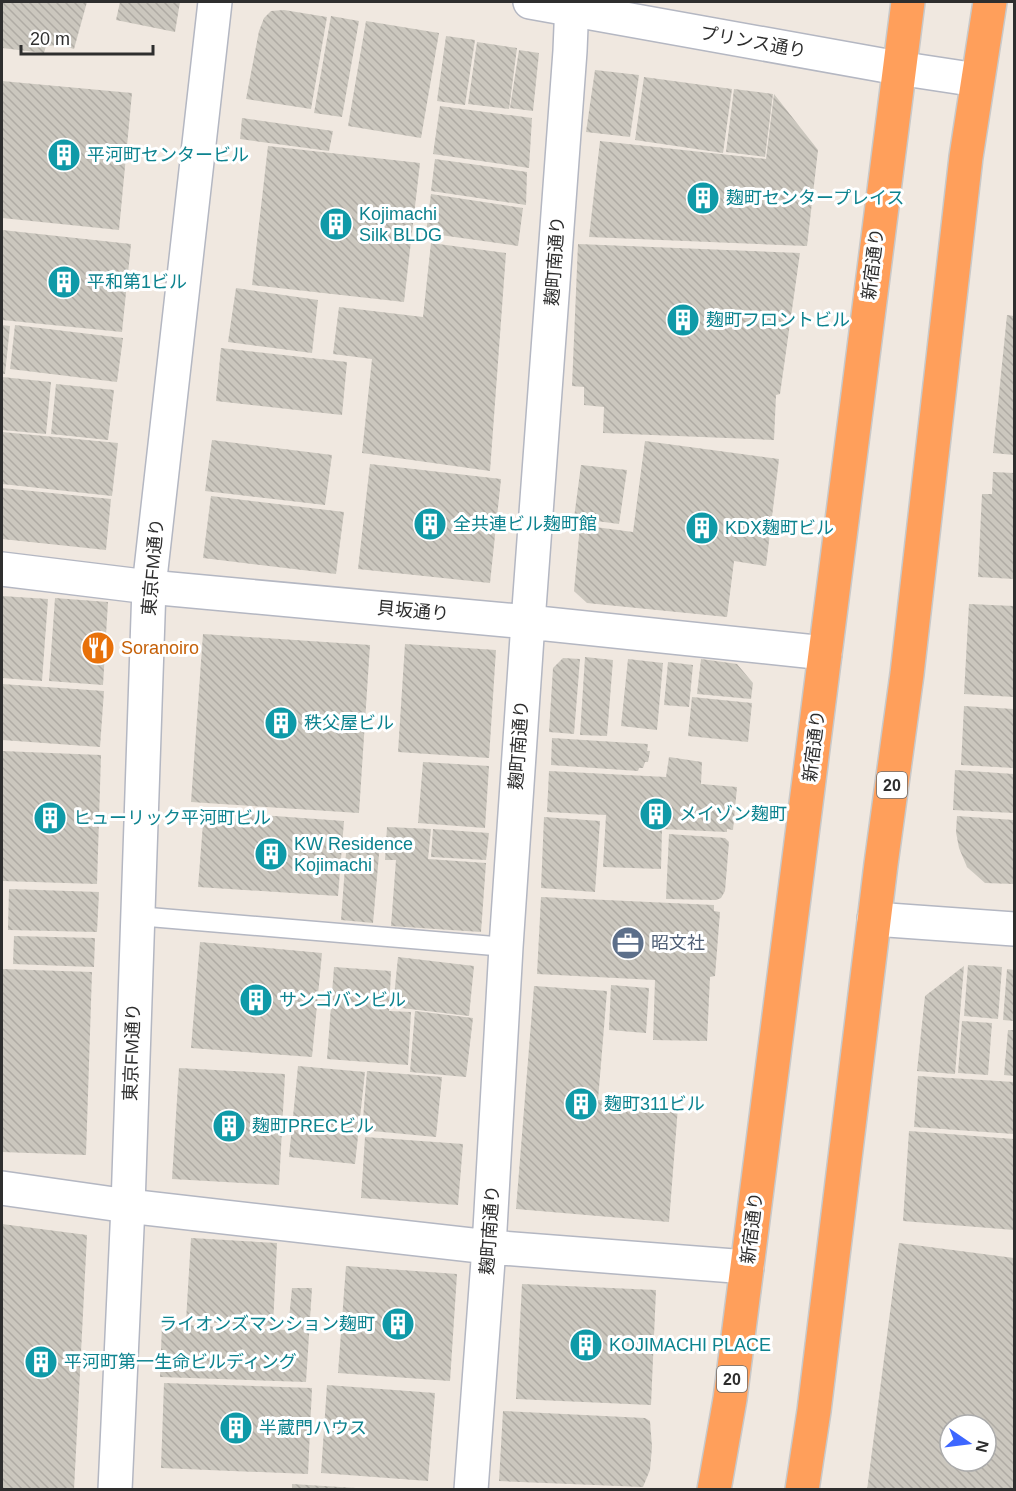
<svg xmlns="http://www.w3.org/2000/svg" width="1016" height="1491" viewBox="0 0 1016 1491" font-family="Arial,'Noto Sans JP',sans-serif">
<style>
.building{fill:url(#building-back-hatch);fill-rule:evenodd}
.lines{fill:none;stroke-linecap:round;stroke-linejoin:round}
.lane-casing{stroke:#b4b7c2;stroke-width:21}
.street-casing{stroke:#b4b7c2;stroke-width:36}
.secondary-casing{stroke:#b4b7c2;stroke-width:36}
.highway-casing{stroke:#c9c9c9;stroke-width:36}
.lane{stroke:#fff;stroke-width:18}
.street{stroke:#fff;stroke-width:33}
.secondary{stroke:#fff;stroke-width:33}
.highway{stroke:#ff9f5b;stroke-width:33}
.labels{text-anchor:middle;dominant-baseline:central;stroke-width:6;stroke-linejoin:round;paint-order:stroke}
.shield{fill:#fff;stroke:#6d6d6d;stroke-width:1.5}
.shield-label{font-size:16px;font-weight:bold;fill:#2e2e2e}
.street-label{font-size:18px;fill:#2e2e2e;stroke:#fff}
.culture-label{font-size:18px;fill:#0d838f;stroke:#fff;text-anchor:start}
.food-label{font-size:18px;fill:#c56008;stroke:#fff;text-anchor:start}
.service-label{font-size:18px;fill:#4e5e75;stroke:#fff;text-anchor:start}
</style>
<defs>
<pattern id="building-back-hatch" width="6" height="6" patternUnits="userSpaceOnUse" patternTransform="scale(1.5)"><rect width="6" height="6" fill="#cbc7be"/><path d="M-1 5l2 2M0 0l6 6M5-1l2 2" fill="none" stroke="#afaba4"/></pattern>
</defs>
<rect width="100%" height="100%" fill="#f0e8e0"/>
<path class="building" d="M2 2H87L74 49 61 45 46 46 44 53 2 48Z
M120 2H180L175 32 116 20Z
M284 10 327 17 311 109 246 99 259 31 264 18 271 11Z
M331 16 359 21 342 117 314 113Z
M366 21 439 33 421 138 348 126Z
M446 36 475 40 465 105 437 101Z
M477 42 517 48 509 109 468 104Z
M519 50 539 53 533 111 510 108Z
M595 70 639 75 630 137 586 132Z
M644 77 732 89 723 153 635 140Z
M2 81 132 93 119 230 2 218Z
M734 89 773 94 765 157 726 152Z
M774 94 818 150 807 246 589 237 600 141 766 159Z
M440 106 532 118 529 168 433 154Z
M242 118 333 131 329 151 240 139Z
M268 146 420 163 404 302 252 285Z
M435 159 527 172 526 205 431 191Z
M431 194 523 208 518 246 426 233Z
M2 230 131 244 122 332 2 320Z
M431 243 506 253 490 471 362 453 372 359 333 354 339 307 423 317Z
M578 244 800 253 780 394 776 395 774 440 603 433 604 407 584 405V387L572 386Z
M236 288 318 300 312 353 228 342Z
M1007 315 1014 316V455L993 453Z
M2 325 10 326 5 374H2Z
M15 325 123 338 117 382 10 369Z
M221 348 347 362 342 415 216 401Z
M2 377 51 382 46 434 2 430Z
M56 384 114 390 108 440 51 434Z
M2 432 118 443 112 496 2 484Z
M212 440 332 455 325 505 205 491Z
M645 441 779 459 766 566 734 561 727 617 587 603 574 591 580 525 633 532Z
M370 464 501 479 490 583 358 569Z
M581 465 627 470 619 524 574 518Z
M993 472 1014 473V579L978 577 982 494H992Z
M2 488 111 499 106 550 2 539Z
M211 496 344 512 336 574 203 558Z
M2 596 48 599 42 681 2 678Z
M55 598 108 602 103 685 49 681Z
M969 604 1014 606V697L964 694Z
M203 634 370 645 359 813 191 802Z
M405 644 496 650 489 758 398 752Z
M585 657 613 660 607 736 580 735Z
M563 658 580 659 574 734 549 732 553 668Z
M628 659 663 663 657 730 621 726Z
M701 659 737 664 753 683 751 699 697 694Z
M668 662 693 665 689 707 664 705Z
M2 684 104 691 100 747 2 740Z
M692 697 752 703 748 742 688 736Z
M964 706 1014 709V768L961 765Z
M552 738 648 744 647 751H650L648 762H645L643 768H639L638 771 551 765Z
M2 751 101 755 97 884 2 881Z
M669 757 702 762 701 784 737 787 733 830 727 829V832L662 829 661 869 603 867 606 815 547 812 549 771 666 777Z
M423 762 489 766 485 828 418 823Z
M955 770 1014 774V813L953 810Z
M204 811 344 821 338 896 198 887Z
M957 816 1014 820V884L985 883 967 867 959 848 956 832Z
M544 817 600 821 595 892 541 888Z
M387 827 431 829 428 859 486 863 481 932 391 926 396 860H385Z
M433 829 489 833 486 860 431 857Z
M669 834 725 838 729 842 725 891 721 898 716 900 666 899Z
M347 840 380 843 373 923 341 920Z
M9 889 99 892 97 932 8 930Z
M541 897 714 905V911L720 912 715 976 710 977 707 1041 653 1040 655 980 537 974Z
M14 936 95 938 94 967 13 964Z
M200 942 322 953 312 1057 191 1048Z
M398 957 474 966 469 1016 393 1007Z
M968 965 1002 967 998 1019 964 1016Z
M964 966 955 1074 917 1071 925 996Z
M334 967 391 971 389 1011 411 1012 408 1065 327 1059Z
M2 969 92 972 86 1155 2 1152Z
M1007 969 1014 970V1021L1003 1020Z
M611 985 649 988 646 1033 609 1030Z
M534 986 607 991 598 1100 678 1107 669 1222 516 1209Z
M415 1011 473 1018 466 1077 410 1072Z
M962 1021 992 1023 988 1075 958 1073Z
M1008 1030H1014V1076L1004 1075Z
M298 1066 365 1072 355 1164 289 1157Z
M179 1068 285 1074 279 1185 172 1179Z
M367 1071 442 1077 436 1137 362 1130Z
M918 1076 1014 1082V1134L914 1127Z
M909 1131 1014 1139V1230L903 1221Z
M365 1137 463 1144 458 1205 361 1198Z
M2 1224 87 1235 74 1490H2Z
M191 1238 277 1243 273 1326 186 1321Z
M899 1243 1014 1258V1490H867ZM950 1425H986V1461H950Z
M346 1266 457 1274 450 1381 338 1373Z
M522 1284 656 1290 651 1405 516 1399Z
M292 1288H312L306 1382 160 1377 162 1324 288 1330Z
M164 1383 312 1388 308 1474 161 1468Z
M327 1385 435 1393 428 1481 321 1473Z
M503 1411 645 1418 650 1421 652 1447 650 1470 643 1487 499 1481Z
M292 1484 356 1488V1490H292Z"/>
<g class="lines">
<g class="lane-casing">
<path id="lane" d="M137 916 506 947"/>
</g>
<g class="street-casing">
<path id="street" d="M2 569 149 587 528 622 825 653
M874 919 1014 929
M2 1188 128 1206 489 1247 747 1267
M471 1490 489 1247 506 947 528 622 570 51 572 2"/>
</g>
<g class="secondary-casing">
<path id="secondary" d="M530 2 898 68 977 80
M115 1490 128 1206 149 587 215 2"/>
</g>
<g class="highway-casing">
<path id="highway" d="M714 1490 730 1399 747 1267 908 2
M802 1490 814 1411 881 864 907 674 966 157 990 2"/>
</g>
<use href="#lane" class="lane"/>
<use href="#street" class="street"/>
<use href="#secondary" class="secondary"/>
<use href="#highway" class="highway"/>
</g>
<defs>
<g id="building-disc" transform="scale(1.725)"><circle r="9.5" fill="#0f9aa8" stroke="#fff"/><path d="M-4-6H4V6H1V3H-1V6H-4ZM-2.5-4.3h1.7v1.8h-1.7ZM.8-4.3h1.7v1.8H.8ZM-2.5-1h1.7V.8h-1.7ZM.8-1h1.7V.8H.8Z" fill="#fff"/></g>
<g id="restaurant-disc" transform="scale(1.725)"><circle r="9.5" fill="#e8710a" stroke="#fff"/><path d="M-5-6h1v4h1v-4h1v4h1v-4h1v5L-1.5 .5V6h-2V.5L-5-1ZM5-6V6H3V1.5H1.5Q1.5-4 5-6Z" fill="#fff"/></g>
<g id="office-disc" transform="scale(1.725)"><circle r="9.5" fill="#5c6f8a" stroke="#fff"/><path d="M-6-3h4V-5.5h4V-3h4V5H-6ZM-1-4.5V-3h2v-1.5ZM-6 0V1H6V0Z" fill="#fff"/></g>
</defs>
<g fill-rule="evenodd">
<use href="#building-disc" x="64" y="155"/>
<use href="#building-disc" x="703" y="198"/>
<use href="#building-disc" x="336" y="224"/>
<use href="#building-disc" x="64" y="282"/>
<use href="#building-disc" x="683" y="320"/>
<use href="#building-disc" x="430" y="524"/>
<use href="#building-disc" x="702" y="528"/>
<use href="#restaurant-disc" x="98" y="648"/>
<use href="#building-disc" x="281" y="723"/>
<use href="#building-disc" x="656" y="814"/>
<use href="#building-disc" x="50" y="818"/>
<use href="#building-disc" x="271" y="854"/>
<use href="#office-disc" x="628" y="943"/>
<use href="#building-disc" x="256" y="1000"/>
<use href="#building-disc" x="581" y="1104"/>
<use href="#building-disc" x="229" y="1126"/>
<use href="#building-disc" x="398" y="1324"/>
<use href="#building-disc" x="586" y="1345"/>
<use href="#building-disc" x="41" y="1362"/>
<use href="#building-disc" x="236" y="1428"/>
</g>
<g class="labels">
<g class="shield">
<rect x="877" y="772" width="30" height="26" rx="4.5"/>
<rect x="717" y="1366" width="30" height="26" rx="4.5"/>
</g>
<g class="shield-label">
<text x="892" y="785">20</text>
<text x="732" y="1379">20</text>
</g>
<g class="street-label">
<text transform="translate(753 42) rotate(10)">プリンス通り</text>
<text transform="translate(555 261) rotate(-86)">麹町南通り</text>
<text transform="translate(873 264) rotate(-83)">新宿通り</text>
<text transform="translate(153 567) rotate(-85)">東京FM通り</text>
<text transform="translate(413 611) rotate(5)">貝坂通り</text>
<text transform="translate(519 745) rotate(-86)">麹町南通り</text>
<text transform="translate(814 746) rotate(-83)">新宿通り</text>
<text transform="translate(132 1052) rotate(-88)">東京FM通り</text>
<text transform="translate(752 1228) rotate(-83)">新宿通り</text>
<text transform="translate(490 1230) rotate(-86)">麹町南通り</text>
</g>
<g class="culture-label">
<text x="87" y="155">平河町センタービル</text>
<text x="726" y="198">麹町センタープレイス</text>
<text x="359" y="214">Kojimachi<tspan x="359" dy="21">Silk BLDG</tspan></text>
<text x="87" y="282">平和第1ビル</text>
<text x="706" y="320">麹町フロントビル</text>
<text x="453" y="524">全共連ビル麹町館</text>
<text x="725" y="528">KDX麹町ビル</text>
<text x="304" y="723">秩父屋ビル</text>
<text x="679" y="814">メイゾン麹町</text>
<text x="73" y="818">ヒューリック平河町ビル</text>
<text x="294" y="844">KW Residence<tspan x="294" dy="21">Kojimachi</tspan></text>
<text x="279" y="1000">サンゴバンビル</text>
<text x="604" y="1104">麹町311ビル</text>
<text x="252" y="1126">麹町PRECビル</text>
<text x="375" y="1324" text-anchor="end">ライオンズマンション麹町</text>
<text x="609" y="1345">KOJIMACHI PLACE</text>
<text x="64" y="1362">平河町第一生命ビルディング</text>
<text x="259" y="1428">半蔵門ハウス</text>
</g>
<g class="food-label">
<text x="121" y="648">Soranoiro</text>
</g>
<g class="service-label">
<text x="651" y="943">昭文社</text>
</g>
</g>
<rect width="1016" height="1491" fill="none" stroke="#2e2e2e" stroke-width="6"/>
<g transform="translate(968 1443) rotate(104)"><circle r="28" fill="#ffffff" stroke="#ababab" stroke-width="1.5"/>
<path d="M0-4.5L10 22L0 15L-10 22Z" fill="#3d66ff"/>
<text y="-9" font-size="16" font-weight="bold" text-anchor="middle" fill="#2e2e2e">N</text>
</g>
<path d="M21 45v9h132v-9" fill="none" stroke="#2e2e2e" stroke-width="3"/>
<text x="30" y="45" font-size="18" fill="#2e2e2e" stroke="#ffffff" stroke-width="4.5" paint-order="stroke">20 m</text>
</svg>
